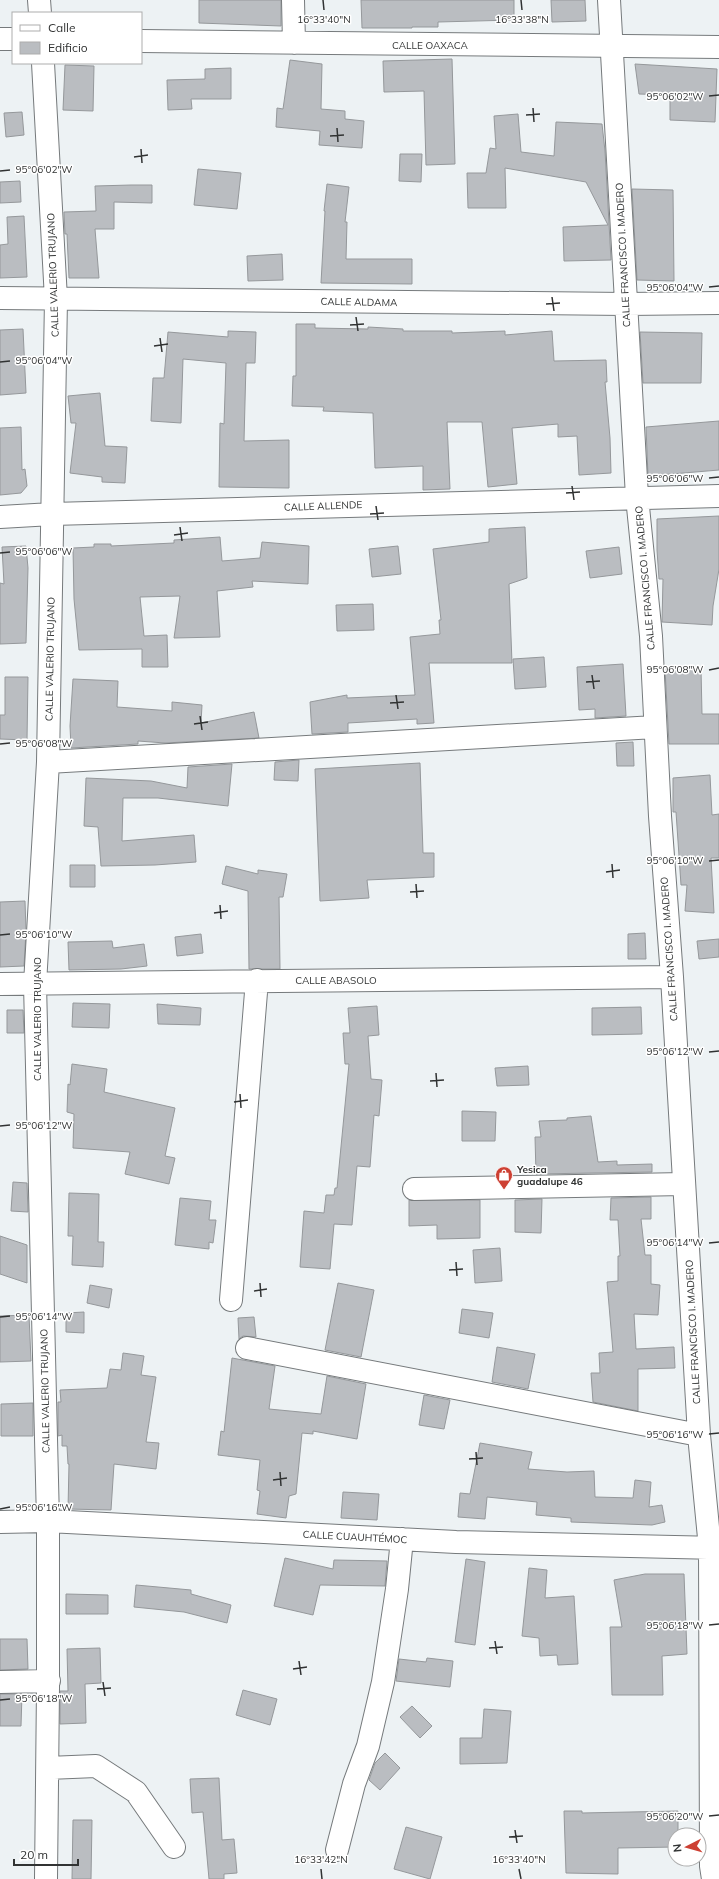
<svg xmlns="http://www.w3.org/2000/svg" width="719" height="1879" viewBox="0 0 719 1879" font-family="Mulish,sans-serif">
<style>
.building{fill:#babdc1;stroke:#95989b}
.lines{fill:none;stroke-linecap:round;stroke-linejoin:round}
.minor-casing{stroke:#767a7c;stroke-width:24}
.minor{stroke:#fff;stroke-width:22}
.ticks{fill:none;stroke:#313333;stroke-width:1.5}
.labels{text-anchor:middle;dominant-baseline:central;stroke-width:3;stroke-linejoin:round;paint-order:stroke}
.street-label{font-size:10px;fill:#313333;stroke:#fff}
.poi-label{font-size:10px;font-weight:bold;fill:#313333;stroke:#fff;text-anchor:start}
.ticks-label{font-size:10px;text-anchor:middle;fill:#313333;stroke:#fff;stroke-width:3;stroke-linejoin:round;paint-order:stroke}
</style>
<rect width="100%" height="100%" fill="#edf2f4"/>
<path class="building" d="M199 0H281V26L199 23Z
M361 0H514V20L438 22V27H412V28H362Z
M551 0H585L586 21 552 22Z
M452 59 455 164 426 165 424 91 384 92 383 61Z
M290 60 322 64 321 109 345 111V119L364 121 362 148 319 145 320 131 276 127 277 108 283 109Z
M635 64 717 69 715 122 670 120V95L639 94Z
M65 65 94 66 93 111 63 110Z
M231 68V99H191L192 109 168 110 167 80 205 79V69Z
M22 112 24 135 6 137 4 113Z
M518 114 521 152 554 156 556 122 602 124 605 151 611 260 564 261 563 227 608 225 586 182 505 168 506 208H468L467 173H486L490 148 496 149 494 116Z
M400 154H422L421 182 399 181Z
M198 169 241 173 237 209 194 205Z
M20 181 21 202 0 203V182Z
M327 184 349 187 345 222H347L346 259H412V284L321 283 325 211H324Z
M131 185H152V203L114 202V229H95L99 278H69L67 234H65L64 212 96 211 95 186Z
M632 189 673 190 674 281 637 280Z
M24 216 27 277 0 278V245L8 244 7 217Z
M282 254 283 280 248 281 247 256Z
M296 324H315V328L368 329V327L403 329V331H452V333L505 331V335L552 331 554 361 606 360 607 382H605L610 438 611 473 579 475 577 436 558 437V424L512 428 517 484 488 487 482 422H447L450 489 423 490V466L375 468 373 413 323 411 324 407 292 406 293 376H296Z
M23 329 26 393 0 395V330Z
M228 331 256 332 255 363H246L244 441 289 440V488L219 487 220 423 224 424 226 363 183 359 181 423 151 421 153 378H164L168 332 228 337Z
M640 332 702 333 701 383H643Z
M100 393 105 446 127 447 125 483 102 482V477L70 473 76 423H71L68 396Z
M719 421V470L648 476 646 427Z
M21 427 22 470 25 469 27 486 21 493 0 495V428Z
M719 516V569L713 606 712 625 662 622 663 579H659L657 550V519Z
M525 527 527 578 509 584 512 663H429L434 723 417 724V719L348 723V732L312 734 310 702 347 695V698L415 695 410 637 440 634 439 620H441L433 549 489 542V529Z
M220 537 222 561 260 558 262 542 309 546 308 584 252 581 253 587 217 591 220 637 174 638 180 596 140 597 144 636 167 635 168 667H142V649L79 650 74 599 73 548 94 547V544H111V546L174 543V540Z
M26 546 28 568 26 643 0 644V583L4 584 2 547Z
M398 546 401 574 372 577 369 549Z
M619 547 622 574 590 578 586 551Z
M373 604 374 630 337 631 336 605Z
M544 657 546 687 515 689 513 659Z
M623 664 626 716 595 718V709L579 710 577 667Z
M665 669H701L702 714H719V744H669Z
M5 677H28L27 740 0 739V715H5Z
M73 679 118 681 117 707 172 711V702L202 705 201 723 254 712 259 738 165 743 138 741V744L71 748 70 726Z
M633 742 634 766H617L616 743Z
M299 760 298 781 274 780 275 762Z
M420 763 423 853H434V877L367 880 369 898 320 901 315 769Z
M232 764 228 806 158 798H123L122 841 194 835 196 862 155 865 101 866 98 827 84 826 86 778 151 781 187 788 188 767Z
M710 775 712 815 719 814V858H711L714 913 685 911 687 885H681L676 812H673V778Z
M70 865H95V887H70Z
M226 866 258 874V870L287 874 283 897H279L280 969H249L248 891 222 884Z
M25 901 26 931 24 966 0 967V902Z
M645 933 646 959H628V934Z
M201 934 203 953 177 956 175 937Z
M719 939V957L699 959 697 941Z
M112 941 113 948 144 944 147 966 121 969 69 970 68 942Z
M73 1003 110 1004 109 1028 72 1027Z
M157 1004 201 1008 200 1025 158 1024Z
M377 1006 379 1035 368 1036 371 1079 382 1080 379 1116 374 1115 370 1167 357 1166 352 1225 334 1224 330 1269 300 1267 304 1211 324 1213 326 1195H334L335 1188H337L349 1064H345L343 1033H350L348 1008Z
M641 1007 642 1034 592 1035V1008Z
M7 1010H23L24 1033H7Z
M72 1064 107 1069 104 1092 175 1108 165 1156 175 1158 169 1184 125 1174 130 1152 73 1148 74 1114 67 1112 68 1084 70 1085Z
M528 1066 529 1085 497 1086 495 1068Z
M462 1111 496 1112 495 1141H462Z
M591 1116 598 1162 617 1161V1165L652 1164V1172L536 1174 535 1137H541L539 1121 567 1120V1118Z
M13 1182 27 1183 28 1212 11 1211Z
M69 1193 99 1194 98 1242H104L103 1267 72 1265 73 1236H68Z
M651 1197V1219H641L645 1255H651V1284L660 1285 658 1315 634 1314 636 1349 674 1347 675 1368 638 1369V1411L593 1402 591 1373H600L599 1353 613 1352 607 1282 618 1281V1256H620L618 1220H610L611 1198Z
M180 1198 211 1201 209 1220H216L213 1243 209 1242V1249L175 1245Z
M542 1199 541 1233 515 1232V1200Z
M409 1200H480V1238L437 1239V1225L409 1226Z
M0 1236 27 1245V1283L0 1274Z
M500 1248 502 1281 475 1283 473 1250Z
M338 1283 374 1290 361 1357 325 1350Z
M90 1285 112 1289 109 1308 87 1303Z
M462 1309 493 1313 489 1338 459 1333Z
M84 1312V1333L66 1332V1313Z
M29 1315 31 1361 0 1362V1316Z
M254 1317 256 1337 243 1336 239 1339 238 1318Z
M497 1347 535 1354 528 1389 492 1382Z
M123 1353 144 1356 141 1375 156 1377 146 1442 159 1443 156 1469 114 1464 111 1510 68 1509 69 1464H68L67 1446H62V1435L58 1436V1402H61L60 1390 107 1388 110 1369 121 1370Z
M232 1358 275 1366 269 1409 321 1414 327 1376 366 1384 357 1439 313 1431V1434L302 1433 296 1494 289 1496 286 1518 257 1514 260 1491 257 1490 260 1460 218 1455 221 1431 224 1432Z
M424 1395 450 1400 444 1429 419 1425Z
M33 1403V1436H1V1404Z
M480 1443 532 1452 528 1469 567 1472 594 1471 595 1497 633 1498 635 1480 651 1482 649 1507 662 1505 665 1522 652 1525 571 1522V1518L536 1515 537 1502 487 1497 485 1519 458 1517 460 1493 470 1494Z
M343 1492 379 1494 377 1520 341 1518Z
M285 1558 333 1569 334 1560 387 1561 385 1586 320 1585 313 1615 274 1606Z
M466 1559 485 1562 475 1645 455 1642Z
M529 1568 547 1570 545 1598 574 1596 578 1664 558 1665 557 1655 540 1656 539 1638 522 1636Z
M645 1574H684L687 1654 662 1656 663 1695H612L610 1627H622L614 1580Z
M136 1585 191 1590V1594L231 1605 227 1623 184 1612 134 1607Z
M66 1594 108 1595V1614H66Z
M0 1639H27L28 1669 0 1670Z
M100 1648 101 1683 85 1684 86 1723 60 1724V1691H68L67 1649Z
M427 1658 453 1661 450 1687 396 1681 399 1659 426 1662Z
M243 1690 277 1699 270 1725 236 1715Z
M0 1694H22L21 1726H0Z
M412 1706 432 1726 420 1738 400 1717Z
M484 1709 511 1711 507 1763 460 1764V1738H482Z
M385 1753 400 1768 380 1790 369 1780 375 1763Z
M219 1778 222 1840 234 1839 237 1873 224 1874V1879H209L203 1812 192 1813 190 1779Z
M564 1811H582V1813L678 1811V1835H675V1847L618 1848V1874L566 1873Z
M73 1820H92L91 1879H72Z
M406 1827 442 1837 430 1879 394 1869Z"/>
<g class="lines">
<g class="minor-casing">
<path id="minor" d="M39 0 40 13
M293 0 294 43
M609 0 637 497 651 636 660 816 672 977 699 1435 710 1548 711 1866 713 1879
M0 39H13
M141 41 719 47
M43 63 56 299 48 762 35 984 48 1521V1687L46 1879
M0 298 626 304 719 303
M0 517 52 514 719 496
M48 762C250 752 452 737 655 727
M0 984 672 977
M414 1189 684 1184
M231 1300 257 980
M247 1348 699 1435
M0 1522 48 1521 456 1542 719 1548
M0 1682 49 1681
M48 1768 96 1766 136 1792 174 1847
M337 1850 354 1784 368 1746 383 1682 397 1589 402 1539"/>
</g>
<use href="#minor" class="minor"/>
</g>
<path class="ticks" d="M323 0 324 10M521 0 522 10M709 96 719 95M533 108 534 122M526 115 540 114M337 128 338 142M330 136 344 135M141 149 142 163M134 157 148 155M0 171 10 170M709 287 719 286M552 297 554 311M546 304 560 303M356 317 358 331M350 325 364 324M160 338 162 352M154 346 168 344M0 362 10 361M709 478 719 477M572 486 574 500M566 493 580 492M376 506 378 520M370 514 384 513M180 527 182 541M174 535 188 533M0 553 10 552M709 670 719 668M592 675 594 689M586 682 600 681M396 695 398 709M390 703 404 702M200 716 202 730M194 724 208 722M0 744 10 743M709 861 719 860M612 864 613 878M606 872 620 870M416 884 417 898M410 892 424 891M220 905 221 919M214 913 228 911M0 935 10 934M709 1052 719 1051M436 1073 437 1087M430 1081 444 1080M240 1094 241 1108M234 1102 248 1100M0 1126 10 1125M709 1243 719 1242M456 1262 457 1276M449 1270 463 1269M260 1283 261 1297M254 1291 267 1289M0 1317 10 1316M709 1434 719 1433M476 1452 477 1465M469 1459 483 1458M280 1472 281 1486M273 1480 287 1478M0 1509 10 1507M709 1625 719 1624M495 1641 497 1654M489 1648 503 1647M299 1661 301 1675M293 1669 307 1667M103 1682 105 1696M97 1689 111 1688M0 1700 10 1699M709 1816 719 1815M515 1830 517 1843M509 1837 523 1836M321 1869 322 1879M519 1869 521 1879"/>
<defs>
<g id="shop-pin" transform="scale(0.9)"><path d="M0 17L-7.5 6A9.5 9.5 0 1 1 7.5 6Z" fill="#cd4033" stroke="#fff"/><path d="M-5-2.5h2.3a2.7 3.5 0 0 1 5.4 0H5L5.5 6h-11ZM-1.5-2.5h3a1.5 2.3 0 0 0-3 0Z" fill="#fff"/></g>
</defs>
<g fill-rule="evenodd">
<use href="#shop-pin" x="504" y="1175"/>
</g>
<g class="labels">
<g class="street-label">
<text x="430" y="45">CALLE OAXACA</text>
<text transform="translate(623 255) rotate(-93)">CALLE FRANCISCO I. MADERO</text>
<text transform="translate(53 275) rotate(-92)">CALLE VALERIO TRUJANO</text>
<text transform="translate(359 302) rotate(1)">CALLE ALDAMA</text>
<text transform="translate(323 506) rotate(-2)">CALLE ALLENDE</text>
<text transform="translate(645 578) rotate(-95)">CALLE FRANCISCO I. MADERO</text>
<text transform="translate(50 659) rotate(-89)">CALLE VALERIO TRUJANO</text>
<text transform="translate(669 949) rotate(-94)">CALLE FRANCISCO I. MADERO</text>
<text x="336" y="980">CALLE ABASOLO</text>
<text transform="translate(37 1019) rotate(-90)">CALLE VALERIO TRUJANO</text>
<text transform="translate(693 1332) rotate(-93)">CALLE FRANCISCO I. MADERO</text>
<text transform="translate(45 1391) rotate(-91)">CALLE VALERIO TRUJANO</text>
<text transform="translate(355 1537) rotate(3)">CALLE CUAUHTÉMOC</text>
</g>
<g class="poi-label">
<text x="517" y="1169">Yesica<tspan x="517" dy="12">guadalupe 46</tspan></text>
</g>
</g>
<g class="ticks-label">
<text x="324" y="23">16°33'40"N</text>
<text x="522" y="23">16°33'38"N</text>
<text x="675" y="100">95°06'02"W</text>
<text x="44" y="173">95°06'02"W</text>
<text x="675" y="291">95°06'04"W</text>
<text x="44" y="364">95°06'04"W</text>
<text x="675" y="482">95°06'06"W</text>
<text x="44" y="555">95°06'06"W</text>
<text x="675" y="673">95°06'08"W</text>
<text x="44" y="747">95°06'08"W</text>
<text x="675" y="864">95°06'10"W</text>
<text x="44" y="938">95°06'10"W</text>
<text x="675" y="1055">95°06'12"W</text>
<text x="44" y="1129">95°06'12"W</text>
<text x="675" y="1246">95°06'14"W</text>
<text x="44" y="1320">95°06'14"W</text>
<text x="675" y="1438">95°06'16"W</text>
<text x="44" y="1511">95°06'16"W</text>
<text x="675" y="1629">95°06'18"W</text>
<text x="44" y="1702">95°06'18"W</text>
<text x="675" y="1820">95°06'20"W</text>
<text x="321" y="1863">16°33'42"N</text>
<text x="519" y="1863">16°33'40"N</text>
</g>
<rect x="12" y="12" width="130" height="52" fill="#ffffff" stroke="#adadad"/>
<rect x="20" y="25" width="20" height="6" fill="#ffffff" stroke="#adadad"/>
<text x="48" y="32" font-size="12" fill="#313333">Calle</text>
<rect x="20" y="42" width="20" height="12" fill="#babdc1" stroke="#adadad"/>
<text x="48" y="52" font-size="12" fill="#313333">Edificio</text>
<g transform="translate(687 1847) rotate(264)"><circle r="19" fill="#ffffff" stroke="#adadad"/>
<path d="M0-3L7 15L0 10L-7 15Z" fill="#cd4033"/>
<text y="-6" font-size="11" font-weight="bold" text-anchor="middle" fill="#313333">N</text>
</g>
<path d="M14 1859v6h64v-6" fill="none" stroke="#313333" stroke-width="2"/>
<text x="20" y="1859" font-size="12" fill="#313333" stroke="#ffffff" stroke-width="3" paint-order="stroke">20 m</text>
</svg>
